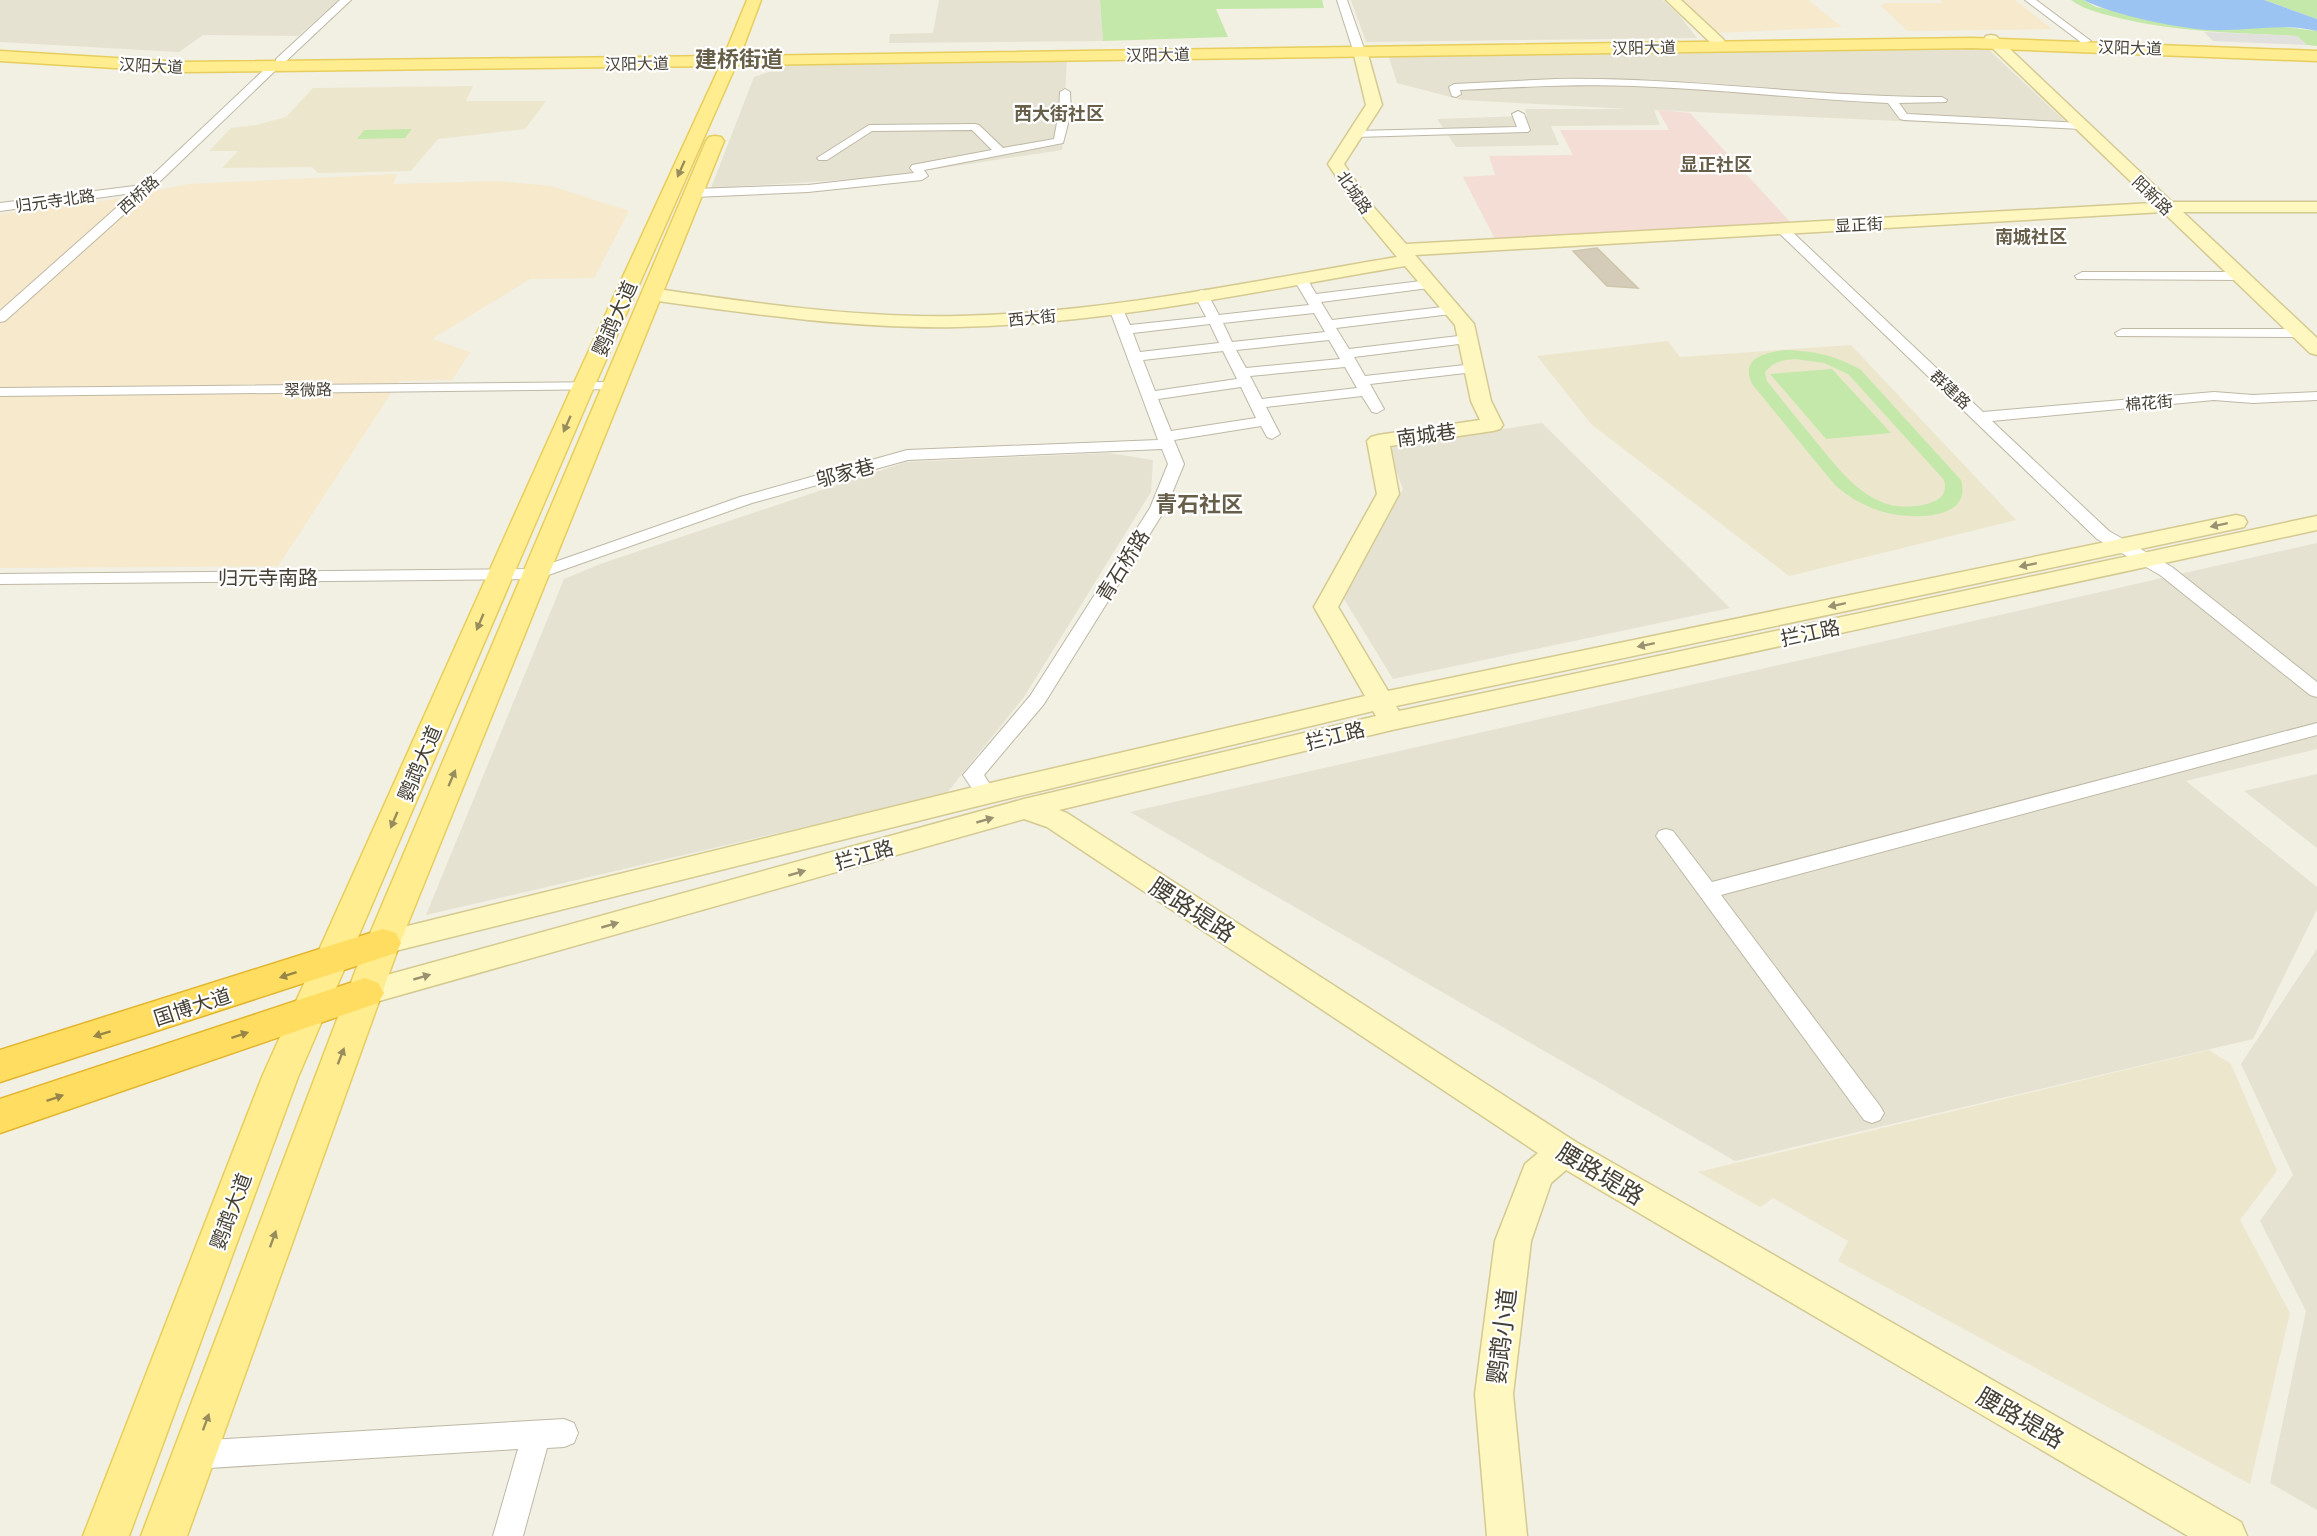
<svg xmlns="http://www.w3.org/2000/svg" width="2317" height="1536" viewBox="0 0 2317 1536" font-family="'Exo 2','Noto Sans SC',sans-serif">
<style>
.residential{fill:#e6e2d1}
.commercial{fill:#f6e9cc}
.education{fill:#ece7cc}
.medical{fill:#f4ddd5}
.green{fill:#c4e8aa;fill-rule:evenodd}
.parking{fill:#e2e0dc}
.water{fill:#9cc4f2}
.building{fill:#d4ccb8;stroke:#cfc5ab;stroke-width:1.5}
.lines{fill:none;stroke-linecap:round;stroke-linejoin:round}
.street-casing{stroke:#beb8a5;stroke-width:2}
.secondary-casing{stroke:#d4ca91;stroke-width:3}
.primary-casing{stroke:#e7ce5c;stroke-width:3}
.highway-casing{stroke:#e2b52d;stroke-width:3}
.street{fill:#fff;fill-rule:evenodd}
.secondary{fill:#fff7c0;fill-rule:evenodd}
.primary{fill:#ffed8f;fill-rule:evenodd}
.highway{fill:#ffdd61;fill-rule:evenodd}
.oneway{fill:#988d5c}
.oneway2{fill:#989272}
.oneway3{fill:#988648}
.labels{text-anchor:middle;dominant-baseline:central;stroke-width:4.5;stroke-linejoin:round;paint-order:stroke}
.far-street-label{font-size:16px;fill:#443f33;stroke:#fff}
.far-quarter-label{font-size:18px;font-weight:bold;fill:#675f4a;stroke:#fff}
.street-label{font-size:20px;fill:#443f33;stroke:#fff}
.far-district-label{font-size:22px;font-weight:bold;fill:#675f4a;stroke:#fff}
.quarter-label{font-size:22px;font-weight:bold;fill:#675f4a;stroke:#fff}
.near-street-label{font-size:24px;fill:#443f33;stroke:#fff}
</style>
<rect width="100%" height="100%" fill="#f2efe3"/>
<path class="residential" d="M0 0H339L298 36 203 35 179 52 0 42Z
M939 0H1100L1103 41 889 43 890 34 933 33Z
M1351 0H1663L1679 15 1697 38 1366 42Z
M1985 46 2073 129 1654 110 1660 125 1551 126 1559 145 1456 147 1437 119 1527 116 1525 109H1628L1462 100 1397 83 1388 54Z
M1067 59 1062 150 876 178 711 188 754 77 793 64Z
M1542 423 1730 608 1393 679 1344 599 1403 489 1387 447Z
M1109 453 1153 460 1151 492 1024 697 946 794 426 915 564 579 603 563 906 462Z
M2317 543V749L2186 781 2317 887V909L2253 1039 1735 1161 1130 812Z
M2317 774V848L2244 791Z
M2317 949V1510L2270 1483 2306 1311 2260 1221 2293 1175 2241 1064Z"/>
<path class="commercial" d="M1680 0H1808L1842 27 1717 33Z
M1940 0H2015L2052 29 1908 31 1881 6 1884 3H1942Z
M397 174 393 184 498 181 551 186 629 211 594 278 530 279 432 339 470 352 452 380 399 381 278 566 0 568V214L109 200 189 184Z"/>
<path class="education" d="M473 86 466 101H546L525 129 438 139 411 171 318 173 312 167 222 168 238 151H209L231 128 256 125 286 117 313 88Z
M1668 341 1680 357 1851 345 2016 520 1789 576 1591 424 1537 356Z
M2209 1050 2231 1064 2277 1171 2240 1220 2290 1313 2250 1484 1838 1261 1848 1241 1773 1198 1760 1207 1698 1172Z"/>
<path class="medical" d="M1658 110 1690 113 1792 224 1496 241 1463 177 1495 175 1489 156 1573 155 1560 130H1669Z"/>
<path class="green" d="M1100 0H1322L1324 8 1216 9 1228 37 1103 41Z
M2071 0H2084L2096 7 2210 30 2276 26 2317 31V46L2307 45 2297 36C2238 33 2180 32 2123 19 2104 14 2086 11 2071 0Z
M2264 0H2317V19Z
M412 129 405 138 357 139 364 130Z
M1785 350C1813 351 1836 355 1861 370L1961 480C1973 522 1909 519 1883 512 1864 506 1848 497 1834 484L1752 384C1740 358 1764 353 1785 350ZM1795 359 1824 363 1848 374 1944 480C1947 492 1943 499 1930 503 1875 520 1844 476 1814 439 1798 420 1783 401 1767 381L1765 372C1773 362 1783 360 1795 359Z
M1832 369 1891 433 1826 439 1770 374Z"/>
<path class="parking" d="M2204 32 2297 36 2307 45 2213 41Z"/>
<path class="water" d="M2084 0H2264L2317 19V31C2281 22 2246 32 2210 30 2180 29 2110 14 2084 0Z"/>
<path class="building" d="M1597 248 1638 288 1607 286 1573 251Z"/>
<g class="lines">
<g class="street-casing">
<path id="street" d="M340 0H351L284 63H276V59Z
M1337 0H1347L1365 51 1364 53H1356L1352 47Z
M2025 0H2036L2091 41 2082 43Z
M273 64 278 67 277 69 150 191 5 321 0 322V311L133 193 0 211V203L142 185 269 65Z
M1556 79C1685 77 1813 97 1942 97L1947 100 1946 102 1899 103 1907 114 2081 123 2087 126 2081 129 1904 120 1900 119 1888 103C1803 99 1718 89 1633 86 1576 84 1518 87 1460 90L1461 94 1456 97 1452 96 1449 87 1454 84Z
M1065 89 1070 92 1071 112 1063 143 924 170 928 176 922 180 808 192 694 197 688 193 694 189 808 185 914 173 910 168 912 165 992 150 972 130 872 131 827 160H819L817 158 869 125 975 124 979 125 1003 148 1054 139 1059 112 1060 92Z
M1518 111 1524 114 1530 130 1528 132 1356 137 1350 134 1356 131 1517 127 1512 114Z
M1782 225 1786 226 1983 412 2214 392 2253 395 2317 392V400L2253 403 2214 400 1992 421 2109 531 2172 567 2317 682V697L2310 695 2160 575 2097 539 1778 232 1776 229 1778 226Z
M2082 272H2239L2246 276 2239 280 2077 279 2075 276Z
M1300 274 1305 275 1316 294 1429 280 1436 284 1429 288 1321 302 1332 320 1451 306 1458 310 1451 314 1336 328 1349 349 1467 335 1474 339 1467 343 1354 357 1365 376 1474 364 1481 368 1474 372 1370 384 1384 409 1377 413 1372 412 1362 396 1266 407 1280 434 1272 439 1267 437 1261 426 1174 440 1184 464 1166 508 1044 704 984 775 996 794 993 799 986 801 979 799 963 775 1030 696 1150 508 1168 464 1162 449 908 460 752 503 537 579 0 584V574L535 569 740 497 907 450 1158 440 1109 308 1111 305H1121L1130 325 1206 317 1194 294 1201 290 1206 291 1219 315 1309 305 1293 278ZM1314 313 1325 332 1232 342 1223 323ZM1210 324 1219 343 1140 352 1133 333ZM1329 340 1340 359 1246 368 1236 350ZM1223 351 1237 379 1155 391 1143 360ZM1345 367 1357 388 1262 399 1250 376ZM1241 387 1256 418 1171 431 1158 399Z
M2122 329H2300L2307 333 2300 337 2117 336 2115 333Z
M615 382 622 386 620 389 0 396V388Z
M2317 723V735L1721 895 1880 1106 1884 1113 1880 1120 1872 1123 1864 1120 1656 836 1659 831 1666 829 1673 831 1712 882Z
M564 1419 574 1423 578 1433 574 1443 564 1447 547 1448 523 1536H493L518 1449 193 1469 183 1465 179 1455 183 1445 193 1441Z"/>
</g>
<g class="secondary-casing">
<path id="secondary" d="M1666 0H1681L1723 39 1725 42 1723 45H1713Z
M1991 35 1996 36 2172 202H2317V212H2183L2317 338V355L2310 353 2163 212 1415 255 1474 324 1491 401 1503 425 1500 429 1493 431 1390 446 1399 494 1338 607 1388 691 2236 515 2244 517 2247 522 2244 527 1396 706 1399 711 2317 516V530L1392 730 1059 810 1067 813 1576 1142 2241 1522 2247 1536H2188L1566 1170 1551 1183 1531 1241 1513 1394 1527 1536H1487L1475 1394 1495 1241 1525 1164 1538 1153 1047 827 1024 819 365 1005 354 1002 350 993 354 984 365 981 1024 799 1376 716 1373 711 986 804 383 954 372 951 368 943 372 935 383 932 986 784 1365 696 1314 607 1377 494 1367 441 1371 437 1378 435 1480 420 1471 401 1455 325 1405 266C1257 291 1108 324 957 327 855 329 752 314 651 300L644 298 642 294 644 290 651 288C752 303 855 318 958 316 1106 313 1252 281 1397 257L1358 210 1328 164 1366 105 1353 51 1360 47 1367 51 1382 105 1344 164 1370 203 1406 244 2153 203 1986 42 1984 39 1986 36Z"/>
</g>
<g class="primary-casing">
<path id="primary" d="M747 0H761L740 56 1972 38 2317 51V61L1972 48 736 65 590 396 298 1077 129 1536H83L262 1077 568 396 720 66 181 72 0 61V51L181 62 724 56Z
M715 136 721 137 724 141 400 943 187 1536H141L366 943 706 141 709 137Z"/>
</g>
<g class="highway-casing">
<path id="highway" d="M383 929 396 933 401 943 396 953 0 1082V1050Z
M365 978 378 983 384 993 378 1003 0 1133V1099Z"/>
</g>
<use href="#street" class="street"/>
<use href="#secondary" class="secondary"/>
<use href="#primary" class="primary"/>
<use href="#highway" class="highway"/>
</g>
<defs><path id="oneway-solid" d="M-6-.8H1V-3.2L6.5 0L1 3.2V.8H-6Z" transform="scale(1.5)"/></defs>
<g class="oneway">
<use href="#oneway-solid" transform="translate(681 169) rotate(114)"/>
<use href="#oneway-solid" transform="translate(567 424) rotate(114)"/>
<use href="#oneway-solid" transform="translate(480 622) rotate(113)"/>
<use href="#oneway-solid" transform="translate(452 778) rotate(-67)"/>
<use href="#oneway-solid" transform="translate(394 820) rotate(113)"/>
<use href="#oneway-solid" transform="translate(341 1056) rotate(-69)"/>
<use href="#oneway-solid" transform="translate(273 1239) rotate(-70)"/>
<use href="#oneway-solid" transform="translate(206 1422) rotate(-70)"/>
</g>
<g class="oneway2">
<use href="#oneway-solid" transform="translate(2219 525) rotate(168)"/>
<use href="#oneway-solid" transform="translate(2028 565) rotate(168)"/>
<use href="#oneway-solid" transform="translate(1837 605) rotate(168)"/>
<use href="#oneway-solid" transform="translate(1646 645) rotate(168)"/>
<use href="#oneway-solid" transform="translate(985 820) rotate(-16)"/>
<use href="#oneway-solid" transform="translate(797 873) rotate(-16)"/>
<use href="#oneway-solid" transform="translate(610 925) rotate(-16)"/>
<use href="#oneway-solid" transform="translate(422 977) rotate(-16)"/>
</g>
<g class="oneway3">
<use href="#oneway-solid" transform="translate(288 975) rotate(162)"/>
<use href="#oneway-solid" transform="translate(102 1034) rotate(163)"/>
<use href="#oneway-solid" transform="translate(240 1035) rotate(-18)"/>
<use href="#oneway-solid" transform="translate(55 1098) rotate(-19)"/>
</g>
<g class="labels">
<g class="far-street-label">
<text transform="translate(1644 47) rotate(-1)">汉阳大道</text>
<text transform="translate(2130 47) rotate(2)">汉阳大道</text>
<text transform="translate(1158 54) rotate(-1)">汉阳大道</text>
<text transform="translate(637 63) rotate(-1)">汉阳大道</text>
<text transform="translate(151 65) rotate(3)">汉阳大道</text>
<text transform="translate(1355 192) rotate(55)">北城路</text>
<text transform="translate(138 194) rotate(-42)">西桥路</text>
<text transform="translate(2153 195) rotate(44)">阳新路</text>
<text transform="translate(55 200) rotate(-8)">归元寺北路</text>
<text transform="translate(1859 224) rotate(-3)">显正街</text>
<text transform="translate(1032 317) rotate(-6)">西大街</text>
<text transform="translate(308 389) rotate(-1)">翠微路</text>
<text transform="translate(1951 389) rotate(43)">群建路</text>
<text transform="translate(2149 402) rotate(-5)">棉花街</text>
</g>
<g class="far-quarter-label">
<text x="1059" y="113">西大街社区</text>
<text x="1716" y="164">显正社区</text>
<text x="2031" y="236">南城社区</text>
</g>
<g class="street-label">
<text transform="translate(614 318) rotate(-66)">鹦鹉大道</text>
<text transform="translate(1426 434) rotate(-8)">南城巷</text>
<text transform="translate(845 472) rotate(-15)">邬家巷</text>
<text transform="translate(1122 565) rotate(-58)">青石桥路</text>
<text x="268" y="577">归元寺南路</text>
<text transform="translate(1810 632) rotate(-12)">拦江路</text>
<text transform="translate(1335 735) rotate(-14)">拦江路</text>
<text transform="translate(419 763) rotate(-67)">鹦鹉大道</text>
<text transform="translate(864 854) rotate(-16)">拦江路</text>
<text transform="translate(192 1006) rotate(-18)">国博大道</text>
<text transform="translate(230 1211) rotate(-69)">鹦鹉大道</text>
</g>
<g class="far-district-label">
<text x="739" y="58">建桥街道</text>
</g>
<g class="quarter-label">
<text x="1199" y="503">青石社区</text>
</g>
<g class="near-street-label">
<text transform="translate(1193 909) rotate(33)">腰路堤路</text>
<text transform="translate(1601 1173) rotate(31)">腰路堤路</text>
<text transform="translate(1501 1336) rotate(-83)">鹦鹉小道</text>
<text transform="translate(2021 1417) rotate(30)">腰路堤路</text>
</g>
</g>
</svg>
